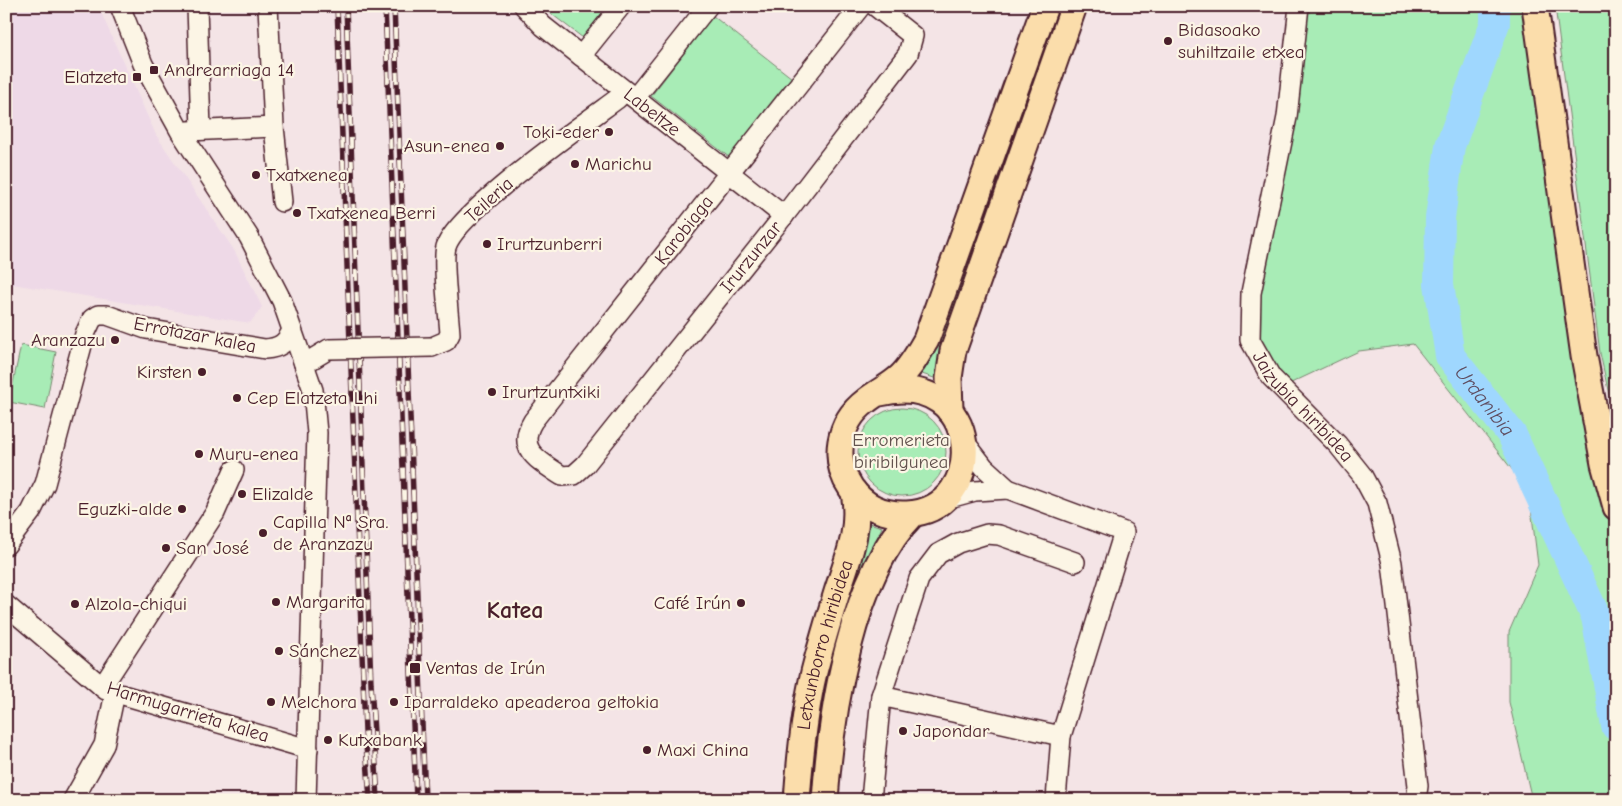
<svg xmlns="http://www.w3.org/2000/svg" width="1622" height="806" viewBox="0 0 1622 806" font-family="'Comic Neue',sans-serif">
<style>
.built{fill:#eed9e7}
.green{fill:#a8ecb6;stroke:#798670}
.lines{fill:none;stroke-linecap:round;stroke-linejoin:round}
.river{stroke:#9fd7fe;stroke-width:30}
.minor-casing{stroke:#4a1f2b;stroke-width:22}
.major-casing{stroke:#4a1f2b;stroke-width:29}
.minor{stroke:#fcf5e5;stroke-width:19}
.major{stroke:#fbddab;stroke-width:25}
.rail-casing{stroke:#4a1f2b;stroke-width:5.5}
.rail{stroke:#fcf5e5;stroke-width:4;stroke-dasharray:11;stroke-linecap:butt}
.minor-bridge-casing{stroke:#4a1f2b;stroke-width:22;stroke-linecap:butt}
.minor-bridge{stroke:#fcf5e5;stroke-width:19}
.poi-dot{fill:#4a1f2b;stroke:#fcf5e5;stroke-width:2}
.labels{text-anchor:middle;dominant-baseline:central;stroke-width:4.5;stroke-linejoin:round;paint-order:stroke}
.poi-label{font-size:19px;fill:#4a1f2b;stroke:#fcf5e5;text-anchor:start}
.street-label{font-size:19px;fill:#4a1f2b;stroke:#fcf5e5}
.park-label{font-size:19px;fill:#62524e;stroke:#fcf5e5}
.water-label{font-size:20px;font-style:italic;fill:#5f4d60;stroke:#fcf5e5}
.district-label{font-size:24px;font-weight:bold;fill:#4a1f2b;stroke:#fcf5e5}
</style>
<rect width="100%" height="100%" fill="#f4e4e6"/>
<filter id="ink" filterUnits="userSpaceOnUse"><feTurbulence type="fractalNoise" baseFrequency=".02" numOctaves="2"/><feDisplacementMap in="SourceGraphic" scale="10" xChannelSelector="R" yChannelSelector="G"/><feConvolveMatrix kernelMatrix="1 2 1 2 8 2 1 2 1" color-interpolation-filters="sRGB"/></filter>
<g filter="url(#ink)">
<path class="built" d="M6 6H98L156 135 234 250 262 307 250 323 6 283Z"/>
<path class="green" d="M547 6H608L583 38 545 9Z
M1056 6H1064L937 379 919 373Z
M1299 6H1535L1616 500V800H1532L1509 702V632L1538 565 1529 491 1413 344 1359 351 1289 384 1250 340Z
M1555 6H1616V427L1600 353Z
M713 16 792 78 730 158 651 96Z
M21 345 56 352 45 409 9 402Z
M858 452a44 44 0 1 1 88 0a44 44 0 1 1-88 0Z
M869 523 882 527 865 566 816 800H807L821 686Z"/>
<g class="lines">
<path class="river" id="s1" d="M1495 6V23L1450 146 1440 218 1439 284 1450 356 1512 435 1596 617 1616 726"/>
<g class="minor-casing">
<g id="minor">
<path d="M120 6 143 64 180 131 249 237 282 301 313 390 317 433 306 800"/>
<path d="M197 6 201 130"/>
<path d="M268 6 274 127 282 202"/>
<path d="M524 6 543 26 784 216"/>
<path d="M861 6 533 421C515 450 540 461 562 476L574 475 585 465 790 208 908 54 913 36 875 6"/>
<path id="s2" d="M1299 6 1287 117 1251 293 1250 340 1271 377 1338 445 1362 475 1377 503 1392 563 1418 786 1416 800"/>
<path d="M581 56 621 6"/>
<path d="M635 98 708 6"/>
<path d="M188 131 274 127"/>
<path d="M432 347 446 341 450 334C449 316 442 262 446 247 456 213 583 124 617 99L625 91"/>
<path d="M304 364 329 349"/>
<path d="M964 441 984 467 1008 489 1124 532 1061 736 1056 800"/>
<path d="M942 500 975 491 1008 489"/>
<path d="M6 545 31 512 45 484 85 334 92 319 98 315H107L146 329 265 349C279 348 286 344 292 330"/>
<path d="M6 605 106 690 308 749"/>
<path d="M102 687 215 513 234 470"/>
<path d="M881 696 1061 736"/>
<path d="M73 800 104 745 115 693"/>
<path d="M871 800 881 696 919 579 938 554 958 543 987 534 999 535 1075 562"/>
</g>
</g>
<g class="major-casing">
<g id="major">
<path d="M1535 6 1584 356 1604 464 1616 507"/>
<path d="M880 393C983 368 991 510 907 514 885 515 864 507 851 488 832 460 838 422 866 401 877 392 889 387 900 377 911 367 918 354 926 340L1045 6"/>
<path d="M950 411 949 378 953 351 1074 6"/>
<path id="s3" d="M797 800C800 757 804 714 814 672 821 645 829 618 837 592 848 558 861 529 854 492"/>
<path d="M825 800C831 714 851 576 913 514"/>
</g>
</g>
<use href="#minor" class="minor"/>
<use href="#major" class="major"/>
<g class="rail-casing">
<path id="rail" d="M337 6 365 731 370 800
M346 6 371 683 378 800
M385 6 416 800
M394 6 425 800"/>
</g>
<use href="#rail" class="rail"/>
<g class="minor-bridge-casing">
<path id="minor-bridge" d="M329 349 432 347"/>
</g>
<use href="#minor-bridge" class="minor-bridge"/>
</g>
</g>
<g class="poi-dot">
<circle cx="1168" cy="41" r="5"/>
<rect x="149" y="65" width="10" height="10" rx="2.5"/>
<rect x="132" y="72" width="10" height="10" rx="2.5"/>
<circle cx="609" cy="132" r="5"/>
<circle cx="500" cy="146" r="5"/>
<circle cx="575" cy="164" r="5"/>
<circle cx="256" cy="175" r="5"/>
<circle cx="297" cy="213" r="5"/>
<circle cx="487" cy="244" r="5"/>
<circle cx="115" cy="340" r="5"/>
<circle cx="202" cy="372" r="5"/>
<circle cx="492" cy="392" r="5"/>
<circle cx="237" cy="398" r="5"/>
<circle cx="199" cy="454" r="5"/>
<circle cx="242" cy="494" r="5"/>
<circle cx="182" cy="509" r="5"/>
<circle cx="263" cy="533" r="5"/>
<circle cx="166" cy="548" r="5"/>
<circle cx="276" cy="602" r="5"/>
<circle cx="741" cy="603" r="5"/>
<circle cx="75" cy="604" r="5"/>
<circle cx="279" cy="651" r="5"/>
<rect x="409" y="662" width="12" height="12" rx="2.5"/>
<circle cx="271" cy="702" r="5"/>
<circle cx="394" cy="702" r="5"/>
<circle cx="903" cy="731" r="5"/>
<circle cx="328" cy="740" r="5"/>
<circle cx="647" cy="750" r="5"/>
</g>
<g class="labels">
<g class="poi-label">
<text x="1178" y="30">Bidasoako<tspan x="1178" dy="22">suhiltzaile etxea</tspan></text>
<text x="164" y="70">Andrearriaga 14</text>
<text x="127" y="77" text-anchor="end">Elatzeta</text>
<text x="599" y="132" text-anchor="end">Toki-eder</text>
<text x="490" y="146" text-anchor="end">Asun-enea</text>
<text x="585" y="164">Marichu</text>
<text x="266" y="175">Txatxenea</text>
<text x="307" y="213">Txatxenea Berri</text>
<text x="497" y="244">Irurtzunberri</text>
<text x="105" y="340" text-anchor="end">Aranzazu</text>
<text x="192" y="372" text-anchor="end">Kirsten</text>
<text x="502" y="392">Irurtzuntxiki</text>
<text x="247" y="398">Cep Elatzeta Lhi</text>
<text x="209" y="454">Muru-enea</text>
<text x="252" y="494">Elizalde</text>
<text x="172" y="509" text-anchor="end">Eguzki-alde</text>
<text x="273" y="522">Capilla Nª Sra.<tspan x="273" dy="22">de Aranzazu</tspan></text>
<text x="176" y="548">San José</text>
<text x="286" y="602">Margarita</text>
<text x="731" y="603" text-anchor="end">Café Irún</text>
<text x="85" y="604">Alzola-chiqui</text>
<text x="289" y="651">Sánchez</text>
<text x="426" y="668">Ventas de Irún</text>
<text x="281" y="702">Melchora</text>
<text x="404" y="702">Iparraldeko apeaderoa geltokia</text>
<text x="913" y="731">Japondar</text>
<text x="338" y="740">Kutxabank</text>
<text x="657" y="750">Maxi China</text>
</g>
<g class="street-label">
<text transform="translate(652 112) rotate(38)">Labeltze</text>
<text transform="translate(489 200) rotate(-42)">Teileria</text>
<text transform="translate(684 230) rotate(-52)">Karobiaga</text>
<text transform="translate(751 257) rotate(-51)">Irurzunzar</text>
<text transform="translate(195 335) rotate(11)">Errotazar kalea</text>
<text stroke="none"><textPath href="#s2" startOffset="424">Jaizubia hiribidea</textPath></text>
<text stroke="none"><textPath href="#s3" startOffset="158">Letxunborro hiribidea</textPath></text>
<text transform="translate(188 712) rotate(17)">Harmugarrieta kalea</text>
</g>
<g class="park-label">
<text x="901" y="440">Erromerieta<tspan x="901" dy="22">biribilgunea</tspan></text>
</g>
<g class="water-label">
<text stroke="none"><textPath href="#s1" startOffset="416">Urdanibia</textPath></text>
</g>
<g class="district-label">
<text x="515" y="610">Katea</text>
</g>
</g>
<rect width="1622" height="806" fill="none" stroke="#fcf5e5" stroke-width="25"/>
<rect x="12" y="12" width="1597" height="781" fill="none" stroke="#4a1f2b" stroke-width="2" filter="url(#ink)"/>
</svg>
